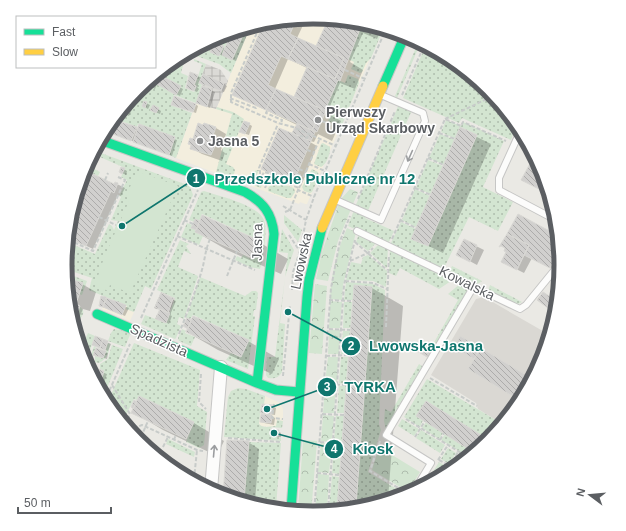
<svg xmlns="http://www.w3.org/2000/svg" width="626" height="531" viewBox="0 0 626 531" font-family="Helvetica,sans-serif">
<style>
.commercial{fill:#f3eede}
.industrial{fill:url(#industrial-grid)}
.education{fill:#dad8d3}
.grass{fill:url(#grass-dots)}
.forest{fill:url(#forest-crowns)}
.park{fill:#d3e5d1}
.shadow{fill:#0003;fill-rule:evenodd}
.building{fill:url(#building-back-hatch);stroke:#d9d8d4}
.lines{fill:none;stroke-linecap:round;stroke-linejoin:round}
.lane-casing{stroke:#c6c6c5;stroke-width:8}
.street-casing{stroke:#c6c6c5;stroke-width:14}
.fast-casing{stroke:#c7c7c6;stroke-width:11}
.slow-casing{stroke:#c7c7c6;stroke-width:11}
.path{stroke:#c7cbc9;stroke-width:2;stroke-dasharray:4 2;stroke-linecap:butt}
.lane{stroke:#fcfcfb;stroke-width:6}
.street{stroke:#fcfcfb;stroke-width:12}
.fast{stroke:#16e098;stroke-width:9}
.slow{stroke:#ffcf43;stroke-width:9}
.oneway{stroke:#9b9d9f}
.poi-dot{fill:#8d8f90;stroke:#fff;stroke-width:1.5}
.labels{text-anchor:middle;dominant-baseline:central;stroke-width:3;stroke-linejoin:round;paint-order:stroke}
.poi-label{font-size:14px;font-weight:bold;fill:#5b5e62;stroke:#fff;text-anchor:start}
.street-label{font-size:14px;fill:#5b5e62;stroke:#fff}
.rim{fill:none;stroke:#5b5e62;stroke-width:5}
.leader{fill:none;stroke:#0f766e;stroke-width:1.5}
.callout-dot{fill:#0f766e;stroke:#fff;stroke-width:1.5}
.mark-label{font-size:12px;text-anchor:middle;font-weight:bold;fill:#fff}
.callout-label{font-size:15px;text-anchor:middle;font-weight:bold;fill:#0f766e;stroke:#fff;stroke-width:3;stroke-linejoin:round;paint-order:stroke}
</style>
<defs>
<pattern id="industrial-grid" width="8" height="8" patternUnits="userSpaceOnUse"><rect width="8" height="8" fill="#dbdad6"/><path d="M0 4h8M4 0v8" fill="none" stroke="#b5b4b1"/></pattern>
<pattern id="grass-dots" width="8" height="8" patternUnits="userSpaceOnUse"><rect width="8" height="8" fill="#d3e5d1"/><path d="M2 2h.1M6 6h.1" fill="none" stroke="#aebdad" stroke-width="1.8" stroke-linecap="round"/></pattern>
<pattern id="forest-crowns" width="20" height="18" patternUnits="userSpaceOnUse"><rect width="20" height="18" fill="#d3e5d1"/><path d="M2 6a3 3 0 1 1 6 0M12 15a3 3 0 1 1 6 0" fill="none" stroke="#aebdad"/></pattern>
<pattern id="building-back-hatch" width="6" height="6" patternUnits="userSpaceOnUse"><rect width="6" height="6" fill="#d1d0ce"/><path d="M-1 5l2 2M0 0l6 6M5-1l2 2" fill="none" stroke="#adacab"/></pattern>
</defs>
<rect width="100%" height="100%" fill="#eae9e4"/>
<path class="commercial" d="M313 17 382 31 307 204H305L300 202 299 204 176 158 196 103 216 109 249 30Z
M107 298 128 306 126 309 134 312 130 321 102 309Z
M265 396 280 403 283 409V421L277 420V426L271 427 261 426 259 424 261 404H264Z"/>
<path class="industrial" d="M206 64 221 70 228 81 216 109 196 103 202 84 199 83Z
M161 292 175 298 166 324 155 319 159 310 154 308Z"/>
<path class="education" d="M484 297 548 334 542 361 501 423 478 409 476 403 431 375 476 299Z"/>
<path class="grass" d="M369 28 382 31V32L371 58 366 63 362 72 360 73 351 69 354 62 348 59 360 30 367 32Z
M249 30 231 73 219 64 191 54 218 36Z
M418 43 420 44 397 98 395 96Z
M425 47 489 90 515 129 511 140 462 118 459 123 403 98Z
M185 58 181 73 188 76 185 88 194 92 197 86 195 85 202 64 194 61V59L206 64 199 83 202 84 196 103 174 95 171 105 192 113 176 158 169 155 175 137 138 124 137 127 118 120 121 114 126 116 134 95 137 90Z
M348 75 358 79 359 83 342 125H337L328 121 332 113 325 110 338 80 345 83Z
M399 104 412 110 367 213 355 207Z
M217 107 233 112 244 119 226 164 233 167 235 170 234 174 231 177 216 172 232 114 216 109Z
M446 120 461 126 463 122 504 141 483 187 513 202 498 231 469 217 443 270 390 245 401 222 416 229 411 239 428 246 477 135 461 127 456 139 441 132Z
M440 134 455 140 444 165 429 158Z
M323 143 330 147C331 153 326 165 321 167L314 164 321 144Z
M101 153 190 186 193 195 151 289 145 286 134 312 126 309 127 306 89 290 92 278 65 269V265L69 243 95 254 109 224 112 226 114 230 118 221 111 220 121 197 119 196 127 180 121 177 125 168 100 157Z
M428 160 443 166 431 194 416 188Z
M94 169 100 172 98 176 93 174 75 212 78 197 91 171Z
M312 169 318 172 319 177 312 192 310 193 304 191 302 187Z
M257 170H259L255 179 262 184 261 188 250 184 248 180 250 173Z
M274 182 285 185 294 188 295 192 291 198H287L268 191V188Z
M415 189 430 196 416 227 402 220Z
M204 191C219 196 258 205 264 220 268 231 263 258 260 269L250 267 235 260 237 256 241 258 243 255 251 259 259 240 202 214 199 221 195 219 194 222 189 220 201 192Z
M354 210 366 215 365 218 394 231 388 244 348 226Z
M284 215 302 230 298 242 284 223Z
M187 223 192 225 191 228 196 230 195 232 203 236 199 245 181 237Z
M282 229 294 250 285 277 280 323 285 324 282 372C279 378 274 379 268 378L266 375 267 357H275L288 253 279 252Z
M359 234 377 242 368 251 356 242Z
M180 240 189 244 186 246 191 254 184 251 178 267 198 276 184 319 179 317 177 324 181 326 176 338 175 339 141 324 145 315 166 323 175 298 157 290Z
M380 243 388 247 387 268 370 253Z
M390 248 454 279 439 289 400 268 396 276 389 273Z
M368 255 387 271 386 287 373 281 346 280 351 262 361 264 363 257Z
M452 266 482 281 476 285 449 272Z
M66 273 87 281 82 295 79 294 83 283 67 278Z
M200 277 245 296 252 291H256L258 293 256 310H254L253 316H255L248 369 226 360 231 353 241 357 249 340 193 315 190 319 186 318Z
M346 282 373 284 385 290 379 424 381 430 368 472 407 495 356 506 372 287 354 285 353 300H344Z
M461 283C467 286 468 288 467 294L433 351 421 344 423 341 432 346 458 300 448 294Z
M490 285 522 302 518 304 508 302 488 291Z
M344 302H352L351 328H343Z
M72 303C80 306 88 310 80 319L75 320 76 316 74 315Z
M114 329 131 332 125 347 108 341 111 333Z
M182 329 186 331 185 333 195 337 191 346 179 341 178 338Z
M343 331H350L349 354H341Z
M88 333 95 336 87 359 83 357 81 349Z
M108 343 110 344C109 353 107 359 99 363L95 362V356L91 355 94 346 96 347 93 355 103 358Z
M134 343 200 370 197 406 207 412 204 445 199 448 186 442 194 422 139 396 137 400 134 399 124 419 122 418 109 399Z
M112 345 123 349 105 393 100 385 104 371 100 369V364L108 359Z
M341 357H348L346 384 339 383Z
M419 364 422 366 423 368 386 430 384 421 385 409 391 412Z
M427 379 501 423 489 440 426 401 416 416 423 420 420 427 404 417Z
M339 386H346L344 413H337Z
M238 388 246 389 265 396 264 404H261L259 424C264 429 270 426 276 426L277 420 283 421 282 428 272 427 270 429V435L281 437V441L224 437 228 397 231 391Z
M336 416H344L342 442 334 441Z
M402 419 419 429 414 436 398 426Z
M426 422 443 433 439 439 422 428Z
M421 430 445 445 440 453 416 438Z
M445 434 467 448 464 454 441 440Z
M168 439 195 452 194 457 166 444Z
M249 442 281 443 276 507 244 500Z
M334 444 342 445 340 474 332 473Z
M448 448 456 453 449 464 441 459Z
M439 462 449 468 426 483Z
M332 476 339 477 337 509 329 510Z"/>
<path class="forest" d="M350 189 358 192 353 204 341 199Z
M339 203 351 209 338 241 328 281 316 279 322 252Z
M347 228 356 232 343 285 342 300 330 299C331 275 337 250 347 228Z
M315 284 327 286 322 354 309 353Z
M330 301 342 302 340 328H329Z
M329 330H340L339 354H328Z
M328 357H338L337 383H325Z
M325 385 336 386 334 413H323Z
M323 415 334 416 332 442 321 441Z
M303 440 317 441 311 514 298 511Z
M321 443 332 444 329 473 318 472Z
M379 447 420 472 408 492 372 470Z
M318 474 329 475 327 510 315 509Z"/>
<path class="park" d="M137 171 178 186 130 293 110 285 108 291 95 285 104 258 129 201 126 196Z"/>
<path class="shadow" d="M306 19 297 38 321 49 318 45 329 20 381 30 377 39 363 33 350 62 363 70 355 89 340 83 327 113 341 121 332 141 318 134 314 142 310 141V142L317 146 301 186 263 169 293 135 297 125 234 95 264 27ZM288 59 307 68 298 100 275 89Z
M243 34 247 35 236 61 213 52 223 47 226 49Z
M163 73 161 77 183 89 180 96 157 84 155 89 146 84Z
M191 73 202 78 203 76 224 84 227 86 224 92 199 82 197 87 199 89 197 92 190 89 188 82Z
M202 87 215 92 210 108 197 103Z
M133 96 137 98 129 116 122 113Z
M144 102 150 105 148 109 143 106Z
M195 104 198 106 196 113 175 106Z
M158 109 161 111 160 114 155 112Z
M249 124 252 126 249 135 243 133Z
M136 128 177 140 172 156 114 134Z
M216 128 226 134 221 150 225 153 222 161 202 154 191 148Z
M461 129 491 144 443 253 412 238Z
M122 168 127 171 126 175 120 172Z
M115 183 125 188 121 196 118 195 93 249 70 238 74 216Z
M518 216 555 235 561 266 560 273 532 258 524 273 510 266Z
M196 232 257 241 288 259 281 274 227 250Z
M464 240 484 250 477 265 464 258Z
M67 279 82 284 96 292 90 311 83 309 80 316 77 315 76 307 72 306Z
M355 286 372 288 403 306 388 499 338 509Z
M162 294 176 301 170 315 172 316 169 324 161 320Z
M105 298 129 308 125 316 103 307Z
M187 320 248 341 279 359 272 374 218 350 187 332 189 328Z
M96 337 111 344 108 351 96 346Z
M421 346 434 353 430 358 418 351Z
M105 352 108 353 107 359 98 356Z
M83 358 90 362 88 367 107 374 103 386 100 385 83 360Z
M140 398 194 423 224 441 217 456 163 430 133 412Z
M272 406 276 408 275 415 269 414 275 418 274 425 264 423 261 422 267 415 261 412Z
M278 431 281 433V437H274L271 435Z
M228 441 248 442 259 449 255 502 224 496Z"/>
<path class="building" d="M296 20 290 34 298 38 288 59 281 56 268 85 276 89 266 110 232 95 262 27Z
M328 20 346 23 357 28 358 26 363 27 362 30 360 29 340 81 338 80 325 110 326 111 317 132 312 130 322 109 294 97 307 67 335 79 344 58 316 46Z
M346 23 358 26 357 28Z
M241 31 244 33 232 60 222 55 231 33Z
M298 38 344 58 335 79 288 59Z
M214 42 224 46 219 56 210 52Z
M190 72 198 75 194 85 196 86 194 91 186 88Z
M203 74 224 83 221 91 199 83Z
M160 75 181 86 176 95 155 83Z
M157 77 151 88 145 85Z
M202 86 212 89 207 107 196 103Z
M276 89 322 109 312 130 266 110Z
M134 95 126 115 122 113Z
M174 96 196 104 193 112 171 105Z
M144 101 147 102 145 108 142 106Z
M153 105 159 108 156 113 150 110Z
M118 121 137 127 131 141 113 134Z
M244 121 250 123 245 134 239 132Z
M198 123 203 125 204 123 216 127 210 144 215 146 211 155 190 149 191 145 188 144 190 138 193 139Z
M139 124 175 137 169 155 133 142Z
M297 124 315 132 311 141 292 133Z
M460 127 477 135 428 246 411 239Z
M279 128 311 141 293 183 261 169Z
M532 160 537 163 543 171 547 193 521 180Z
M121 167 125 168 122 174 119 172Z
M93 174 114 184 115 182 118 183 114 193 111 191 86 246 70 239 75 213Z
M518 214 555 234 559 252 550 268 524 255 529 245 507 234Z
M202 215 258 240 250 257 195 232Z
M195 219 200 221 196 230 191 228Z
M507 234 529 245 517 270 501 262 506 252 504 251 505 248 501 246 499 247Z
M464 239 477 245 470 262 456 255Z
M67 278 83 283 76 304 72 303Z
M354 285 372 287 356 506 337 509Z
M543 292 555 300 552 311 537 300Z
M161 293 175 299H173L168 313 155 307Z
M101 296 106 297 103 307 99 306Z
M107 298 126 305 122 315 103 307Z
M76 304 80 306 77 315 74 314 73 310Z
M160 309 170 313 166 323 156 319Z
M193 316 249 340 241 357 186 332Z
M187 318 191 320 188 329 183 326Z
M95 336 103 339 100 348 92 345Z
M460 336 481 348 474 359 454 347Z
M103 339 108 341 105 350 100 348Z
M421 344 431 350 427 357 417 351Z
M96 348 106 351 103 358 93 355Z
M481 348 531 378 517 399 468 369Z
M87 365 104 371 100 385Z
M139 396 194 422 186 439 131 413Z
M134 400 137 402 133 409 131 407Z
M426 401 489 440 473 452 416 416Z
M262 404 273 405 272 414 260 413Z
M261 414 272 415 271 423 260 422Z
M271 429 279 430 278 436 270 435Z
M227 440 249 441 244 500 223 496Z"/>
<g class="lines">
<g class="lane-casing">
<path id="lane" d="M519 134 499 178V190L552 218
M336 200 381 220 425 121 423 113 381 95
M357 231 520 309 526 305 561 262
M414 491 431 463 386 435 474 286"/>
</g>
<g class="street-casing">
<path id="street" d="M211 490 221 367"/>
</g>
<g class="fast-casing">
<path id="fast" d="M383 86 405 35
M103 141 245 192C263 202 272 213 274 234L257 383
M97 314 257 383 276 390 299 392
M291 510 307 297 309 280 322 228"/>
</g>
<g class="slow-casing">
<path id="slow" d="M322 228 383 86"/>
</g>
<path class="path" d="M259 28 231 93V102L278 123 293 127 336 146
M345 70 365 79
M402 95 424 46
M230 100 232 99 256 108 257 106
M267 111 266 113 282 120 281 124
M445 119 493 96
M322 121 343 130
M439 133 455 139
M300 137 301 136 307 138 309 134
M307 150 313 152
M428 158 444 165
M309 164 325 171
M299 169 306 172
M297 174 304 176
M105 180 108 173
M287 180 286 183 299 188 298 190 314 197
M267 183 271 174 264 172 262 176 271 179 273 174
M80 188 95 158
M265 188 267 183 260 178V171L259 168 278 124
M299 188 320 138
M415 188 431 195
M358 199 395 111
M283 206 306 220
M285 212 290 210 298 190
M99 217 116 225
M184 220 193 224
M400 220 416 228
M289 235 299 250
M177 236 255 270
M392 239 445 119 461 126 463 122 506 141
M69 240 93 251 125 180 118 177
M355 242 387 270
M350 261 368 253 373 248
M227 276 237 251
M345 281 373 283 387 289
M292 290 293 272 300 251 306 220 314 197 385 31
M329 300 353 301
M141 318 198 190
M386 327 389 256
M329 329 350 330
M179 334C187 312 197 289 203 266 205 257 206 248 210 239
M326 356 349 355
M201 374 199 402 206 409
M283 376 290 305
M430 378 477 406
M324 384 346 385
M112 385 130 414 126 422
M107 396 130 344
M274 404 272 418 283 419
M322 414 344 415
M406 419 466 456
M123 420 137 427 142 425 197 450 203 451
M141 437 148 421
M415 437 425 421
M228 438 281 442
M174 440 176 434
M440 440 444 433
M380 441 370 471 405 492
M320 442 342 444
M163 447 168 437
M464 455 468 448
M438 460 448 445
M439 460 450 466 458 452
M317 473 339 475
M194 479 197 450
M314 510 326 511
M328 511 344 285 355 240
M314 514 331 288 340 241 350 216"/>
<use href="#lane" class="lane"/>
<use href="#street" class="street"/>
<use href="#fast" class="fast"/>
<use href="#slow" class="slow"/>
</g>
<defs><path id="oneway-shaft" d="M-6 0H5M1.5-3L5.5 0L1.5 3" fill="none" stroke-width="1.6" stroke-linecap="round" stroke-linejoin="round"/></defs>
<g class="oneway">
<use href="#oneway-shaft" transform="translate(410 156) rotate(114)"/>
<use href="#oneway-shaft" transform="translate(214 451) rotate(-85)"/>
</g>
<g class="poi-dot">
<circle cx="318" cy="120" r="4"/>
<circle cx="200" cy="141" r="4"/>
</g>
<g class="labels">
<g class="poi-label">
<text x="326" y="112">Pierwszy<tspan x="326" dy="16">Urząd Skarbowy</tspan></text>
<text x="208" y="141">Jasna 5</text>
</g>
<g class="street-label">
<text transform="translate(257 242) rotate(-89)">Jasna</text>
<text transform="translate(301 261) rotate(-78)">Lwowska</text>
<text transform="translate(467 283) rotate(26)">Kowalska</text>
<text transform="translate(159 340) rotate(24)">Spadzista</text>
</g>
</g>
<path d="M0 0H626V531H0ZM72 265a241 241 0 1 1 482 0a241 241 0 1 1-482 0Z" fill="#fff" fill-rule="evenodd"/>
<path class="rim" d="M72 265a241 241 0 1 1 482 0a241 241 0 1 1-482 0Z"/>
<path class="leader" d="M122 226L196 178M288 312L351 346M267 409L327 387M274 433L334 449"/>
<g class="callout-dot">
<circle cx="122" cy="226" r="4"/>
<circle cx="288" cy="312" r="4"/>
<circle cx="267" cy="409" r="4"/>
<circle cx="274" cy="433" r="4"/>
<circle cx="196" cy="178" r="10"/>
<circle cx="351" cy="346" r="10"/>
<circle cx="327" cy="387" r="10"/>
<circle cx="334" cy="449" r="10"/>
</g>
<g class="mark-label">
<text x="196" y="183">1</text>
<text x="351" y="350">2</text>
<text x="327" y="391">3</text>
<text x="334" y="453">4</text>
</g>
<g class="callout-label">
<text x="315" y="184">Przedszkole Publiczne nr 12</text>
<text x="426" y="351">Lwowska-Jasna</text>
<text x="370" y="392">TYRKA</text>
<text x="373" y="454">Kiosk</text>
</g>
<rect x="16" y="16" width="140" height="52" fill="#ffffff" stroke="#bdbfc0"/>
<rect x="24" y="29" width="20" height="6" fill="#16e098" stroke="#bdbfc0"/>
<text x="52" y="36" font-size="12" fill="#5b5e62">Fast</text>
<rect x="24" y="49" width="20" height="6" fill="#ffcf43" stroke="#bdbfc0"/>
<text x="52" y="56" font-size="12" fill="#5b5e62">Slow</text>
<g transform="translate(590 495) rotate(286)" stroke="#ffffff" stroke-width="3" paint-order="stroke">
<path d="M0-3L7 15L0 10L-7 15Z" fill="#5b5e62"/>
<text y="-6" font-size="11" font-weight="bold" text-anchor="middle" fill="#5b5e62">N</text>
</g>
<path d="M18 507v6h93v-6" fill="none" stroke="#5b5e62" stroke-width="2"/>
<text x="24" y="507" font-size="12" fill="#5b5e62" stroke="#ffffff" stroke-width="3" paint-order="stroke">50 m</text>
</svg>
